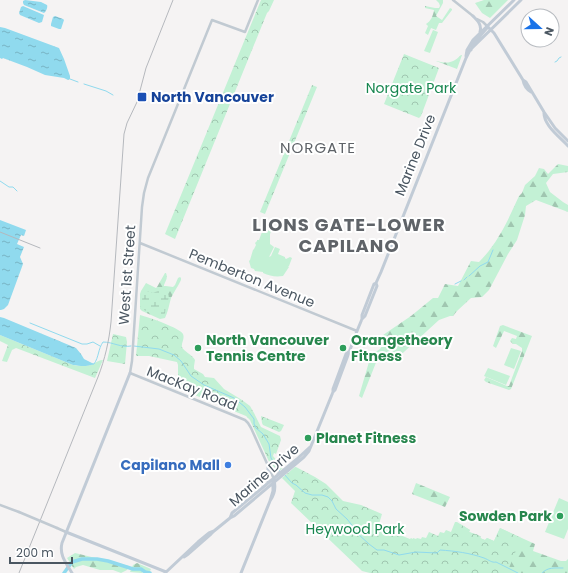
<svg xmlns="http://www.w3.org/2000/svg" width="568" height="573" viewBox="0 0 568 573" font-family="Poppins,sans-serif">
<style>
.grass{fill:#c3f1d5}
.forest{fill:url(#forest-firs)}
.wetland{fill:url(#wetland-marsh)}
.park{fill:url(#park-crowns)}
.water{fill:url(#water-ripples)}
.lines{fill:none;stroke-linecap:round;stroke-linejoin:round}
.stream{stroke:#90daee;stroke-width:1}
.river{stroke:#90daee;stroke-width:3.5}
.tertiary{stroke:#c1cad2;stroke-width:2.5}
.secondary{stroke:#c1cbd6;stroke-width:3}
.rail{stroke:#b5b8bd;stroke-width:1}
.tertiary-bridge{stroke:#c1cad2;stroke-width:2.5}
.transit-dot{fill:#1a4fb4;stroke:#fff;stroke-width:1.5}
.leisure-dot{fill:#2e9e5b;stroke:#fff;stroke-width:1.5}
.shop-dot{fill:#3f7fe0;stroke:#fff;stroke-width:1.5}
.labels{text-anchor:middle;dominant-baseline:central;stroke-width:4;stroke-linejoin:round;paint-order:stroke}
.park-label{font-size:14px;fill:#17864f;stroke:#fff}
.transit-label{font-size:14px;font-weight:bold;fill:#164399;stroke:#fff;text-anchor:start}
.street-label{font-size:14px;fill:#4a5661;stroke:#fff}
.leisure-label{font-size:14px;font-weight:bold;fill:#27864d;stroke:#fff;text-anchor:start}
.shop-label{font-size:14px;font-weight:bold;fill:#366cbe;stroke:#fff;text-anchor:end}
.neighbourhood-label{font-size:15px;letter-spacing:1px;fill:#5f6368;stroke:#fff}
.district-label{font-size:18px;font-weight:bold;letter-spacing:1px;fill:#5f6368;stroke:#fff}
</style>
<defs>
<pattern id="forest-firs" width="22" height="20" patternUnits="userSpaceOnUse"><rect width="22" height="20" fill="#c3f1d5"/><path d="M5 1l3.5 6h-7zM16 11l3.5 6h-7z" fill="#a0c6b0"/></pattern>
<pattern id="wetland-marsh" width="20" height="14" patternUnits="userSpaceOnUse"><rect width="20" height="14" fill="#c3f1d5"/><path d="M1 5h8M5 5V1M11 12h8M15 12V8" fill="none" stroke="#a0c6b0"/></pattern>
<pattern id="park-crowns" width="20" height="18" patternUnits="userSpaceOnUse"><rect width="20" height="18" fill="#c3f1d5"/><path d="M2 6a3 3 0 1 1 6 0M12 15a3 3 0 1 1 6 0" fill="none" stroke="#a0c6b0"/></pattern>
<pattern id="water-ripples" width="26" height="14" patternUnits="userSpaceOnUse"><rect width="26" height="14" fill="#90daee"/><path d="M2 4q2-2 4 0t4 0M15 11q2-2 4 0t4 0" fill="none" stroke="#78b4c4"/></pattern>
</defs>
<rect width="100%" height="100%" fill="#f5f3f3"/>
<path class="grass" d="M433 30 438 32 430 53 424 51Z
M264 230H266L271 231 270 234V244L274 247 269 257 271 256 275 247 280 249 278 254 285 257V258L286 259 290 257 292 258 289 266H288L289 267 283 276C275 277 270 276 263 273V272L255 271 254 269 251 268 249 261 250 260 253 250 254 249 256 245 255 243 257 241V240H259L262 232Z
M511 348 521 351 514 369 504 365Z
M488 368 510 376 506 385 484 376Z
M559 498 568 502V529L564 539 545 532Z"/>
<path class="forest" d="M436 0H443V3L436 16 442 20 450 8 452 9V10L442 23H439L436 30 431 28 428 35 425 33 428 26 426 24C431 21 433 16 434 10L425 8V6L435 8H439L440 6 439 3Z
M484 0H508L490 18 482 13 475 3Z
M461 55H462L457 69 436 61H437C448 64 453 63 461 55Z
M558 164 568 166V172L553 174 546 183 550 192 563 202 568 205V212L536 200 526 206 525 215 517 240 508 254 489 290 482 297 471 298 457 311 453 316H450L439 320 393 362 383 359 377 360 362 398 359 396 371 355 380 349 384 343 387 342V340L382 338 383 335 411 316 433 298H438L445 284 458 286 471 261 479 262C498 243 508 220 519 196L522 193 525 185 535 176 539 168 544 169 548 174Z
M165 273H166C168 278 166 280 164 285V286H166L173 287 175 285 178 278 180 277 181 278V280C178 286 174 292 171 298 169 305 168 312 165 318L160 319 142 311 140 309V294L141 291 146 283 156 288 157 287Z
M503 325 532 336 511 389 509 390 486 382 484 380 486 377 507 386H509L522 351V348L516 344H513L510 341 512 338 516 339 517 336 504 331 496 348 493 346 500 326Z
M416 483 450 497 445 507 412 494Z
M460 524 470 530 469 532 478 535 481 537 480 538 485 540 487 538 494 541 500 528 535 544 533 551 561 561H566L568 559V573H441Z
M75 553 129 566 127 570 121 573 113 570H100L83 565 76 567 74 569 67 558Z
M137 563 151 569 149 573 144 571 142 573 130 572 133 565Z"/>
<path class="wetland" d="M161 288C172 293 169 298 166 307 165 310 166 314 163 316 159 318 148 312 144 310L142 299 144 292 146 291 153 293 160 290Z"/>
<path class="park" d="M261 0H274L269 11 267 13 175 239 165 234Z
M404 54 439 68 421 116 419 118 384 104Z
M312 85 317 87 265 214 260 212Z
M140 315C148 317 180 328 183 334 185 339 181 343 182 347 183 351 193 355 195 360L194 366V369L203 374 205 377 214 378 224 389 242 400 250 406 254 413 261 427 280 436 281 440 276 454 274 453 273 456 283 468 279 471 275 470 271 466 250 420 246 416 180 389 178 384V365L177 362 149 356H136Z
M113 334 126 337 127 342 125 364 107 361Z
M0 335 73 365C80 366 87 367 93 364 97 362 99 360 103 360L95 378 16 348 12 350 7 362 2 361 8 345 0 341Z
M261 416 284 425 281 431 279 432 263 425 262 423Z
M295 467H296L315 477 326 484 343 501 361 505 382 514 379 524 395 533V535L397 536 400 535 410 539 411 538 413 539V538L416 539 417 538 421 539 422 537 426 538 429 532 438 536 440 532 444 533 446 530 451 532 455 522H457L470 530 469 532 478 535 481 537 480 538 485 540 487 538 494 541 500 528 521 538 507 573H370L362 571 359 568 291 503 295 491 282 478Z"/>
<path class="water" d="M25 0 41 2 47 5C48 7 46 12 44 13L24 5 23 3V1Z
M23 6 44 15 42 22 39 23 20 15 19 13 21 7Z
M55 16 63 19 64 20 61 29H59L51 26V24L53 17Z
M0 27 5 28 59 48 64 59 70 76V79L68 80 64 78 45 75 27 67 3 58 2 59 0 58Z
M0 220 26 230 24 236 21 235 17 244 24 247 20 257 23 264 8 305 4 309 1 310H0Z
M0 317 4 318 76 348 81 354 84 359 94 364C86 367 81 366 73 365L0 335Z"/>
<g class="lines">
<path class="stream" d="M555 62 557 61 559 58 561 57
M70 79 78 82
M84 84 106 91 113 95
M0 181 9 187H13L17 191
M469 276 480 266 488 262 493 250
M464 280 467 277
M455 284 461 281
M30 323 82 344H87L93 342 100 346
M134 346 159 349 174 355 181 361 191 376 204 385 234 398 245 407 254 419V424L256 428 263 434 269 444 271 458 276 466 280 471
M92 364H94C99 357 98 349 103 342 113 342 121 348 131 346
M284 474 292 483 296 485 305 493 312 495H322L328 497 332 501 336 509 347 519 355 529 358 534 369 544 377 550H384L399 555 416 552 437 553 440 550C455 551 470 553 484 558 489 560 492 563 496 562L518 573
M542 573C548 567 554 568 563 568"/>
<path class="river" d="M64 573 72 562 82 559H97L108 561 133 569H141L145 572 150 573"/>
<path class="tertiary" d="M258 0 245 32 212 20 148 178 144 193 142 207 132 361 130 373 245 420 248 423 251 428 274 479
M453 0 473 16
M477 19 483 22 487 26
M140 243 357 331
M0 505 19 512
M57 528 66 532"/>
<path class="secondary" d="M473 16C478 21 482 25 480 32
M487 26 494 33 523 80C524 86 526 89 531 92
M471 50 473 44 487 28
M466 56 467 50 473 40 514 0
M523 80 526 82 544 112 555 128 568 141
M544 112C543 125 560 137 568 146
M362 319V315L374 284 376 283 381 272 466 58 470 50 521 0
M333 392V389L346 354 350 351
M268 467V483
M268 467 273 471 281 473
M270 501 273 491V482
M230 518 232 513 297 459 310 447
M66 532 166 572
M184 557 187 555 211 534 214 531
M72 573C66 563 59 555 62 543L130 373
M165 573 198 542 209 533 214 531 230 518 234 516 304 457 309 451 333 392 335 390 357 331 362 319 365 316 377 286 376 283
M241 573 270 501C275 494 276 488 274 480"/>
<path class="rail" d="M0 232 40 248
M19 573 98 377C105 359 109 341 111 322L124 134 127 123 137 102 146 68 173 0"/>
<path class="tertiary-bridge" d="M19 512 57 528"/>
</g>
<rect class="transit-dot" x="137" y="92" width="10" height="10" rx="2"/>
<g class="leisure-dot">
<circle cx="198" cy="348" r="4"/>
<circle cx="343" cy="348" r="4"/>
<circle cx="308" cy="438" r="4"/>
<circle cx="560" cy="516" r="4"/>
</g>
<circle class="shop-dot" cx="228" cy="465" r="4"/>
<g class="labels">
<g class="park-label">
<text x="411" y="88">Norgate Park</text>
<text x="355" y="529">Heywood Park</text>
</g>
<g class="transit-label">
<text x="151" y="97">North Vancouver</text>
</g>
<g class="street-label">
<text transform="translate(415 155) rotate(-68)">Marine Drive</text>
<text transform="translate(127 275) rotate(-86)">West 1st Street</text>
<text transform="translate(252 278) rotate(22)">Pemberton Avenue</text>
<text transform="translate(192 388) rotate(22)">MacKay Road</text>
<text transform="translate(264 475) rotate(-41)">Marine Drive</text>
</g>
<g class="leisure-label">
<text x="206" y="340">North Vancouver<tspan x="206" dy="16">Tennis Centre</tspan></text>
<text x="351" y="340">Orangetheory<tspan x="351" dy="16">Fitness</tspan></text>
<text x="316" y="438">Planet Fitness</text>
<text x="552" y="516" text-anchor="end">Sowden Park</text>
</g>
<g class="shop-label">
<text x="220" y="465">Capilano Mall</text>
</g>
<g class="neighbourhood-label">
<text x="318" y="147">NORGATE</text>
</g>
<g class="district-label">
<text x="349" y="224">LIONS GATE-LOWER<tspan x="349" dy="21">CAPILANO</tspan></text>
</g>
</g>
<g transform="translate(540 28) rotate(111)"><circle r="19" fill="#ffffff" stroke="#b7bbc0"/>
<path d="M0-3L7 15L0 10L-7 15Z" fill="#1a73e8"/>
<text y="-6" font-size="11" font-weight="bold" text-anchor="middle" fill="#4a5661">N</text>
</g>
<path d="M10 557v6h62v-6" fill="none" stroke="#4a5661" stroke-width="2"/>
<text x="16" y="557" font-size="12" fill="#4a5661" stroke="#ffffff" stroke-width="3" paint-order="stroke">200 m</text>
</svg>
